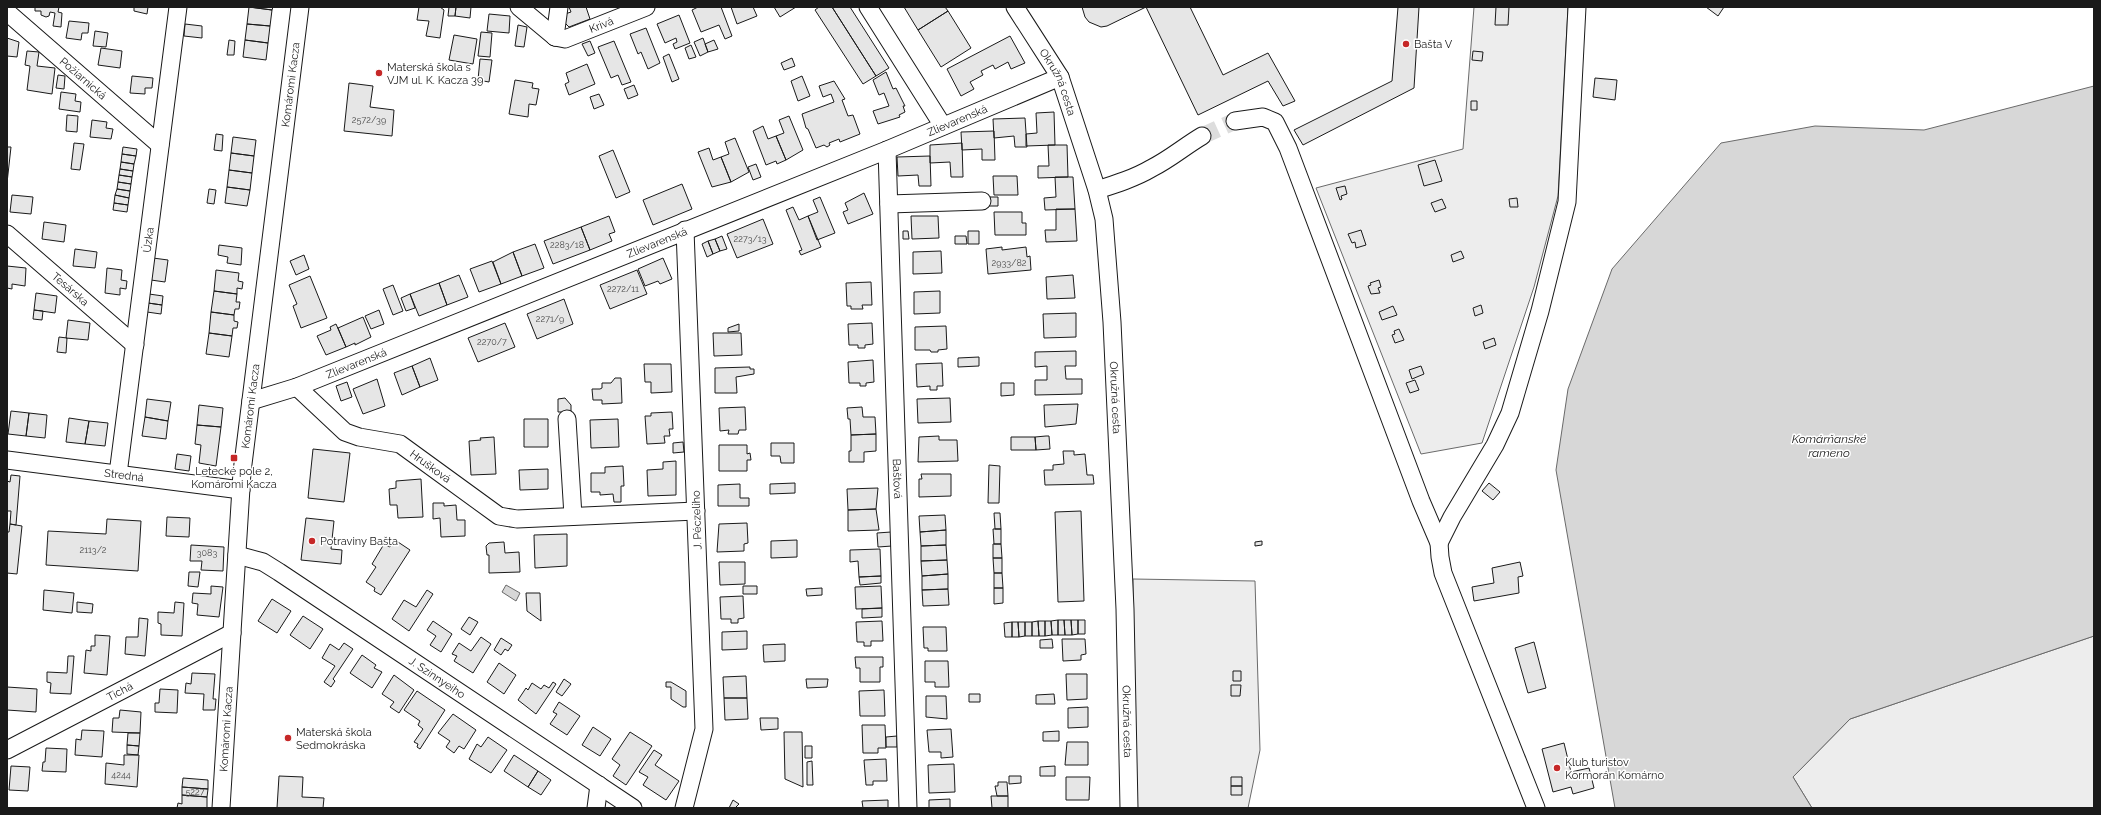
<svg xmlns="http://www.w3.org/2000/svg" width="2101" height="815" viewBox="0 0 2101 815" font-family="Raleway,sans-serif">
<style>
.green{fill:#ededed;stroke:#6a6a6a}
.water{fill:#d7d7d7;stroke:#6a6a6a}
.building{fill:#e6e6e6;stroke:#1a1a1a}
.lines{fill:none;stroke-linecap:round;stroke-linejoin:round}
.minor-tunnel{stroke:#ddd;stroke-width:17;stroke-dasharray:17 8;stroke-linecap:butt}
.minor-casing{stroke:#1a1a1a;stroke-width:19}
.minor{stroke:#fff;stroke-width:17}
.poi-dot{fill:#c62828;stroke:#fff;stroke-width:1.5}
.labels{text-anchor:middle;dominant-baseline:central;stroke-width:3;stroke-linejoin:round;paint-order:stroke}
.number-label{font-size:9px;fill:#4d4d4d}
.street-label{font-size:11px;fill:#1a1a1a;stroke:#fff}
.poi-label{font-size:11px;fill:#1a1a1a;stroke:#fff;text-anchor:start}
.water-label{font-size:12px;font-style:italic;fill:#1a1a1a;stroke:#fff}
</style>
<rect width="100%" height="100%" fill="#fff"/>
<path class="green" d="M1474 7H1568L1558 196 1534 287 1482 443 1421 454 1316 188 1463 149Z
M1133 579 1255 581 1260 750 1248 808H1132Z
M2094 636V808H1812L1793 777 1850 719Z"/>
<path class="water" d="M2094 86V636L1850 719 1793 777 1812 808H1615L1556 470 1568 389 1612 269 1721 143 1815 126 1924 130Z
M506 585 520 593 516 601 502 592Z"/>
<path class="building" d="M35 7H59L58 12 62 13 61 27 53 26 55 13 50 12 49 16 46 17 41 15V11H35Z
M134 7H148L147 14 134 11Z
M249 7H273L272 10Z
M249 7 272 10 270 26 247 24Z
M419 7H440L444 10 440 38 426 36 429 21 417 20Z
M449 7H456L455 16H448Z
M456 7H471L470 18 455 16Z
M569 7H586L590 19 569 27 564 22 565 14 571 12Z
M698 7H721L732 36 725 39 719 25 701 32 692 10Z
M731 7H753L757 16 737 24Z
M774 7H796L780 17Z
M819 7H832L876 76 863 84 815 10Z
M832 7H850L889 68 876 76Z
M904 7H945L948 11 918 30Z
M1082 7H1190L1223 75 1268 53 1295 101 1283 106 1268 81 1198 115 1146 7 1107 26 1101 27 1089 22 1085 17Z
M1398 7H1419L1414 88 1303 145 1294 130 1392 81Z
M1496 7H1509L1508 25H1495Z
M1706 7H1724L1718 16Z
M948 11 971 48 941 67 918 30Z
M489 14 510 16 509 33 487 31Z
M679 15 690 43 675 49 673 44 677 42 676 38 665 43 657 24Z
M69 21 89 23 88 33H82L81 40 66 38Z
M185 24 202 26V38L184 36Z
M247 24 270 26 268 43 245 40Z
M518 25 527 27 524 47 515 46Z
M646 28 660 63 648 69 641 52 638 54 630 34Z
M95 31 108 33 106 47 93 46Z
M481 32 492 33 490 57 478 56Z
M454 35 477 39 473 64 449 60Z
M1010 36 1025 63 1011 69 1008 62 995 69 993 65 981 71 983 75 970 82 974 89 961 96 947 69Z
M7 38 19 42 17 57 7 56Z
M703 38 708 52 700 56 694 42Z
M229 40 235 41 234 55H227Z
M245 40 268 43 266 60 243 57Z
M714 40 718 49 708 52 705 44Z
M590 41 595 53 588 56 582 44Z
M614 41 631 82 622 85 618 75 611 78 598 47Z
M691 45 696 57 689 59 685 48Z
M101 48 122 51 120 68 98 65Z
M27 51 39 52 37 66 55 68 52 94 27 90 30 66 25 65Z
M1473 51 1483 52 1482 61 1472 60Z
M669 54 679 79 672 82 663 57Z
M792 58 795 66 784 70 781 63Z
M480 59 492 60 489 82 478 80Z
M587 64 595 84 569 95 565 84 569 82 566 73Z
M886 72 893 89 896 88 905 106H903L905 112 899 115 900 117 878 124 873 111 889 106 884 93 879 95 873 80Z
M58 75 65 76 64 89 56 88Z
M132 76 153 78 152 88H145V94L130 93Z
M802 76 810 96 798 101 791 81Z
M1595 78 1617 80 1615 100 1593 97Z
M515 80 533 83 532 88 539 89 536 105 529 104 528 117 509 114Z
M834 81 845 99 842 100 848 116 853 115 860 134 840 142 839 139 829 143 830 145 827 147 824 145 816 148 808 129 806 128 802 114 834 102 831 94 823 97 819 86Z
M349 83 373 86 370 107 394 110 392 136 344 131Z
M634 85 638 95 628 99 624 89Z
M61 92 76 94 75 101 81 102 80 112 59 109Z
M599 94 604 105 594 109 590 97Z
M1471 101H1477V110H1471Z
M1054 112 1055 145 1026 146V134L1037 133 1036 113Z
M67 115 78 116 77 132 66 131Z
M789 116 803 150 786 160 776 136 784 133 779 120Z
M1025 118 1027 147H1015L1014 136 994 138 993 119Z
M92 120 107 122 106 128 113 129 111 139 90 137Z
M763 126 768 139 776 136 786 160 777 164 776 161 766 165 753 131Z
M994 131 995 160H982V149L962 150 961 132Z
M216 134 223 135 222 151 214 150Z
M233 137 256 140 254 156 231 153Z
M735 138 749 172 731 182 721 157 729 154 725 142Z
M74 143 84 144 80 170 71 169Z
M962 143 963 177H951L950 162 930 163V145Z
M1048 145H1067L1068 177 1038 178V166H1049Z
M7 147H11L7 183Z
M123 147 137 149 136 156 122 154Z
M709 148 713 160 721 157 731 182 712 187 698 152Z
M613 150 630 192 616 198 599 156Z
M231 153 254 156 252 173 229 170Z
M122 154 136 156 134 164 121 162Z
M930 156 931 186H919L918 175 898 176 897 157Z
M1435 160 1442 181 1424 186 1418 165Z
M121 162 134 164 133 171 120 169Z
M756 164 761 177 753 180 748 167Z
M120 169 133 171 132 177 119 175Z
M229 170 252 173 250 190 227 187Z
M119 175 132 177 131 184 118 182Z
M993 176H1017L1018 195H994Z
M1055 177H1073L1075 209 1045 210 1044 198 1056 197Z
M118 182 131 184 130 191 117 189Z
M682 184 692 209 653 225 643 200Z
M1345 186 1347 194 1341 196 1342 199 1340 200 1336 188Z
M227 187 250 190 247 206 225 203Z
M117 189 130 191 129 198 115 195Z
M209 189 216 190 214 204 207 203Z
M864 193 873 214 848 224 843 212 848 210 845 203Z
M12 195 33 197 31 214 10 212Z
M115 195 129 198 128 205 114 203Z
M820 197 835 233 817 240 808 216 818 212 813 200Z
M984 197H998V206H984Z
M1517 198 1518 207H1510L1509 199Z
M1442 199 1446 208 1435 212 1431 203Z
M114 203 128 205 127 212 113 210Z
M793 207 799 220 808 216 821 247 801 255 799 251 802 250 786 210Z
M1056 209H1075L1077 241 1046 242 1045 230H1056Z
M994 212H1022V223H1026V235H995Z
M609 216 615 232 609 234 612 241 590 250 581 227Z
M911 216H938L939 238 912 239Z
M763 219 773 244 737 258 727 234Z
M44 222 66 225 64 242 42 239Z
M581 227 590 250 553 264 544 241Z
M1361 230 1366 245 1356 248 1355 242 1352 243 1348 234Z
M903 231H908L909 239H903Z
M968 231H979V244H968Z
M722 236 727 249 720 251 715 239Z
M955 236H966L967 244H955Z
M715 239 720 251 713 254 708 241Z
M708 241 713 254 707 257 702 244Z
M535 244 544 268 522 276 513 252Z
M219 245 242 248 241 265 227 263 228 257 218 255Z
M1002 247V250L1026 247 1027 257 1030 256 1031 270 988 274 986 249Z
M75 249 97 252 95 268 73 266Z
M941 251 942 273 913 274V252Z
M1461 251 1464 258 1453 262 1451 255Z
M513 252 522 276 501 284 493 262Z
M304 255 309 269 296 275 290 261Z
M153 258 168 260 165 282 151 280Z
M663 258 672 279 660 284 658 281 645 286 638 269Z
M492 261 501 284 479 292 470 269Z
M7 266 26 268 25 286 12 284V289L7 288Z
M107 268 122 270 121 280 127 281 126 289 120 288V295L105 293Z
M216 270 239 273 238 281 243 282 242 289 237 288V294L214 291Z
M637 270 647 294 610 309 600 285Z
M459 275 468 297 447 305 439 283Z
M1073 275 1075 298 1047 299 1046 277Z
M310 276 327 318 301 328 293 306 297 304 289 285Z
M1379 280 1381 287 1378 288 1380 293 1371 294 1368 286 1371 285 1370 283Z
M871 282 872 305H862L863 309H851V306H847L846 283Z
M439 283 447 305 419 316 410 294Z
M393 285 403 311 393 315 383 289Z
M214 291 237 294 236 302H240L239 309H235L234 315 211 312Z
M940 291V313L914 314V292Z
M36 293 57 296 55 313 34 310Z
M149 294 163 296 162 305 148 303Z
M410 294 415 308 406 311 401 298Z
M564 299 573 324 537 339 527 314Z
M148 303 162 305 161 314 147 312Z
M1481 305 1483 313 1475 316 1473 308Z
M1393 306 1397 315 1382 320 1379 312Z
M34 310 43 311 42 320 33 319Z
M379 310 384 324 371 329 365 316Z
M211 312 234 315V321L238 322 237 328H233L232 336 209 333Z
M1076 313V337L1044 338 1043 314Z
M363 317 371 337 355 345V343L346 347 338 328Z
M68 320 90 323 88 340 66 338Z
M505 323 515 347 478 362 468 338Z
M872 323 873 344 865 345V348H858V345H849L848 324Z
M336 324 346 347 326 355 317 336 331 330 330 327Z
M739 324V331L728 332V328Z
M946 326 947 349 938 350V352H931L930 350H915V327Z
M1399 329 1404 340 1395 343 1392 335 1395 334 1394 331Z
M209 333 232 336 229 357 206 354Z
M713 333H741L742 355 714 356Z
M59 337 67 338 66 353 57 352Z
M1494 338 1496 345 1485 349 1483 342Z
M1076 351V366H1065L1066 379H1082V394L1035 395V380H1047V366L1035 367V352Z
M979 357V366L958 367V358Z
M430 358 438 380 420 387 412 366Z
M873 360 874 382 866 383V386H860V383H849L848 362Z
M942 363 943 386H937V390H930V386L917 387 916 364Z
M644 364H671L672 392 651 393V382H645Z
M412 366 420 387 402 395 394 373Z
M1421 366 1424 374 1412 379 1409 370Z
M750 367V369H754V374L736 377 737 393H715V368Z
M615 378H621L622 403 602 404V400H593L592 389H600L602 388V383H611Z
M377 379 385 406 363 414 353 389Z
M1415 380 1419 390 1410 393 1406 383Z
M347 382 352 397 341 401 336 386Z
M1001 383H1014V395L1001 396Z
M565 398 571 405V412H558V399Z
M950 398 951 422 918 423 917 399Z
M147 399 171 402 168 421 145 417Z
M1078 404 1076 424 1045 427 1044 405Z
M199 405 223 408 221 427 197 425Z
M745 407 746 430H739L738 434H728L729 430 720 431 719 408Z
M862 407 863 417H875L876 434 851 435 850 419H848L847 408Z
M11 411 29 413 26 436 8 434Z
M672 412 673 429H669L670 436H664L665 443 647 444 645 416H651V413Z
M29 413 47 415 45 438 26 436Z
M145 417 168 421 166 439 142 436Z
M69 418 89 421 85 444 66 442Z
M524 419H548V447H524Z
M618 419 619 447 591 448 590 420Z
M89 421 108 423 105 446 85 444Z
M197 425 221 427 216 466 199 463 201 445 195 444Z
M876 434V451L864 452V462H849V451H851V435Z
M939 436V440H957L958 461 918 462 919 437Z
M1046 436H1049L1050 449 1036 450 1035 437Z
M494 437 496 474 471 475 469 441 481 440 480 438Z
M1011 437H1035L1036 450H1011Z
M683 442 684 452 673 453V443Z
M771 443H794V463H781L780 456H771Z
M719 445H747V454L750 453 751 460H747V471H719Z
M313 449 350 453 344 502 308 498Z
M1063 451H1074V455L1085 454 1087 475H1093L1094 484 1045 485 1044 470H1053V465L1064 464Z
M177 454 191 456 189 471 175 469Z
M676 461V495L648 496 647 470 663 469V462Z
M989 465 1000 466 999 503H988Z
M623 466 624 486H621V502H614L613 494 600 495V492H591V473H605V467Z
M548 469V489L520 490 519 470Z
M921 474H951V496L919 497V479H922Z
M11 475 20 476 16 525 10 524 11 511H7V481L10 482Z
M421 479 423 517 398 518 397 505H390L389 489 396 488V481Z
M795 483V493L770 494V484Z
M1489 483 1500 492 1493 500 1482 491Z
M740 484V498H749V506H718V485Z
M878 488 876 509 848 510 847 489Z
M433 503H444V506L456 505 457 520H465V536L441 537 440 518 433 519Z
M876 509 879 530 848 531V510Z
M1081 511 1084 601 1058 602 1055 512Z
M994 513H1000L1001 529H995Z
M945 515 946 530 920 532 919 516Z
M167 517 190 518 189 537 166 536Z
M306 518 334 521 331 549 342 550 341 564 301 560Z
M107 519 141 521 138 571 46 565 48 531 106 534Z
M747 523 748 543 744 544V551L717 552 719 524Z
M10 524 22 526 17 574 7 573V532H9Z
M993 529H1001V544H994Z
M946 530V545L921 546 920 532Z
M891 532 892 546 878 547 877 533Z
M567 534V566L535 568 534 535Z
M395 540 410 550 381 595 374 591 375 588 366 582 376 567 372 564 384 544 390 547Z
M797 540V557L771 558V541Z
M1262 541V545L1255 546V542Z
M504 542 505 553 519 552 520 572 489 573V555H487L486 546 489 543Z
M993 544H1001L1002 558H993Z
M191 545 224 547 223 571 201 570 202 561H190Z
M946 545 947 560 921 561V546Z
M880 549 881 576 859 577 858 561 850 562V550Z
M993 558H1002V573H994Z
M947 560 948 574 922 576 921 561Z
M719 562H745V584L720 585Z
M1520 562 1523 576 1518 577 1519 593 1474 601 1472 587 1494 583 1492 568Z
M189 572H200L198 587 188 586Z
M994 573H1002L1003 588H994Z
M948 574V589L922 590V576Z
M881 576V583L860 585 859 577Z
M211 586 223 587 219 617 197 615 198 604 192 603 193 593 211 594Z
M743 586H757V594H743Z
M881 586 882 608 856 609 855 587Z
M822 588V595L807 596 806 589Z
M994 588H1003V603L994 604Z
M948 589 949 605 923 606 922 590Z
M44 590 74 593 72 613 43 610Z
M427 590 433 594 409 631 392 619 404 600 416 607Z
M526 593H540L541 621 527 611Z
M743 596 744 618 738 619V623H731V619H721L720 597Z
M272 599 291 611 277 633 258 621Z
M77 602 93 604 92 613 77 612Z
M175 602 184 603 182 636 161 635V624L158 623V612L174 613Z
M882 608V617L862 618V609Z
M303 616 323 629 310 649 290 635Z
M469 617 478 622 470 635 461 629Z
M139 618 148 619 145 656 125 654 126 637H138Z
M1058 620V635H1052L1051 621Z
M1058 620H1064L1065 635H1058Z
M1064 620H1071L1072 635H1065Z
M1071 620H1078V634L1072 635Z
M1078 620H1085V634H1078Z
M433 621 452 634 441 652 430 645 436 636 427 630Z
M882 621 883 641H871V646H864V642H857L856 622Z
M1038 621H1045V636H1039Z
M1038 621 1039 636H1032V622Z
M1045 621H1051L1052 635 1045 636Z
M1012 622V637H1005L1004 623Z
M1012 622H1018L1019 637H1012Z
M1018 622H1025V636L1019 637Z
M1025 622H1032V636H1025Z
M923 627H946L947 651H928V648H924Z
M747 631V649L722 650V632Z
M95 635 110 636 107 675 84 673 86 650 91 651V646H95Z
M481 637 491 644 473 673 454 661 457 656 452 654 459 643 471 651Z
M501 638 512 645 508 651 505 649 501 655 494 650Z
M1052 639 1053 648H1040V640Z
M1062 639H1085L1086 654 1081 655V660L1063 661Z
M1534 642 1546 688 1528 693 1515 648Z
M344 643 353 649 333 679 335 681 331 687 324 682 335 666 322 658 330 644 339 650Z
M785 644V661L764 662 763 645Z
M362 655 376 665 374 668 382 672 372 688 350 673Z
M68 656H74L71 694 50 693 51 683 47 682V672L67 673Z
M855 657H883V667H880V682H860V668H856Z
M925 661H948L949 687H935V682H925Z
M499 663 516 675 504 694 487 682Z
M1233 671H1241V681H1233Z
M192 673 215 674 213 699H216L215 710H203L204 694 185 693 186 683 191 684Z
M1066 674H1087V699L1067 700Z
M394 675 414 690 399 713 390 707 394 702 382 694Z
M746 676 747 698H724L723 677Z
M564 679 571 684 562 696 556 692Z
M806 679H828L827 687 807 688Z
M553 682 556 684 536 714 518 700 526 688 528 690 532 683 541 689 544 685 549 688Z
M666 682H671L686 691V707H683L671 699V687H666Z
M1231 685H1241L1240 696H1231Z
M7 687 37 689 36 712 7 710Z
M160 689 178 690 177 713 155 712V703H159Z
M884 690 885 716H860L859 691Z
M417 691 445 710 420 749 417 747 418 744 414 742 423 729 418 725 420 721 404 710Z
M969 694H980V702H969Z
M1054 694 1055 704H1036V695Z
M926 696H946L947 719 926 717Z
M724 698H747L748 719 725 720Z
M559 702 580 716 567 735 550 724 557 714 553 712Z
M1088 707V727L1068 728V708Z
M120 710 141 712 140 733 112 732 113 718H119Z
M453 714 476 730 464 749 459 746 454 753 446 747 450 741 438 733Z
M760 718H778V729L761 730Z
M862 725H885L886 748H878V753H863Z
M593 727 611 739 600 756 582 745Z
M951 729 953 757 941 758V752H929L927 730Z
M82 730 104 731 102 757 75 755 76 739 81 740Z
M1059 731V741H1043V732Z
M630 732 652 746 626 785 613 776 620 765 612 759Z
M784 732H802L803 787 785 779Z
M128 733H140L139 746 127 745Z
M897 736V747H886V737Z
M488 737 507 750 491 773 469 759 477 744 481 747Z
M1067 742H1088V765H1065Z
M1564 743 1571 772 1589 768 1594 788 1573 794 1571 787 1553 792 1542 749Z
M127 745 139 746 138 755 127 754Z
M805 746H812V758H805Z
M46 748 67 749 66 772 42 771 43 762H45Z
M654 750 662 755 655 765 679 781 666 800 643 785 648 777 639 772Z
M124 755H139L137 787 105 784 106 763 124 765Z
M514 755 538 771 528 787 504 771Z
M886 759 887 781H873V785H866L864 760Z
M812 761 813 785H807V762Z
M954 764 955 792 929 793 928 765Z
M11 766 30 767 28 791 9 790Z
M1055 766V776H1040V767Z
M538 771 551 780 541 795 528 787Z
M279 776 303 777 302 797 324 798 323 808H277Z
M1009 776H1021V783L1009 784Z
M1066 777H1090L1089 800H1066Z
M1231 777H1242V786H1231Z
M183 778 208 780V789L182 787Z
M998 782H1007L1008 796H997L995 786H998Z
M1231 786H1242V795H1231Z
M182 787 208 789 207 797 182 795Z
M182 795 207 797V808H177L178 803 182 804Z
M991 796H1008V808H992Z
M950 799V808H929V800Z
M733 800 739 804 735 808H729Z
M888 800V808H863L862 801Z"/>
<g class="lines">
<path class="minor-tunnel" d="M1202 136 1235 121"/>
<g class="minor-casing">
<g id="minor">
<path d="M519 7 555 37"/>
<path d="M868 7 943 126"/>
<path id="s1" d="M1015 7 1060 77 1097 190 1104 219 1112 322 1125 609 1129 808"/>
<path id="s2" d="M7 12 160 145"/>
<path id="s3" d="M555 37 565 39 646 7"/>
<path d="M555 37 559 7"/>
<path d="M1235 121 1263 117 1275 122 1288 148 1421 501 1439 543 1440 557 1443 573 1536 808"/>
<path id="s4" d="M887 150 908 808"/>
<path d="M1097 190C1116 184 1135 178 1152 168 1170 159 1185 146 1202 136"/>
<path d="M889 204 982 201"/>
<path id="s5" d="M7 234 135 345"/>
<path id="s6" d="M297 387 345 432 359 437 400 444 499 516 517 519 696 511"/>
<path id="s7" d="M251 401 297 387 887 150 1060 77"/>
<path d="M567 419 573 516"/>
<path id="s8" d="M7 460 241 490"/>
<path id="s9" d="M118 474 178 7"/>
<path d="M1439 543 1452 517 1495 445 1510 413 1540 311 1567 202 1577 7"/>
<path id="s10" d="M237 555 263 562 279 572 633 808"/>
<path id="s11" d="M7 750 232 633"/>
<path id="s12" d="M221 808 242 472 300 7"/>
<path d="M596 808 599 785"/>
<path d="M684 808 704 729 685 230"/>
</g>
</g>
<use href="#minor" class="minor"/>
</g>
<g class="poi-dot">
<circle cx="1406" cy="44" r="4"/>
<circle cx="379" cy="73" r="4"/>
<rect x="230" y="454" width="8" height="8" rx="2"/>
<circle cx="312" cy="541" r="4"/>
<circle cx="288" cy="738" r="4"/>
<circle cx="1557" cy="768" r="4"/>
</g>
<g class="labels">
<g class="number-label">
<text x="369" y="120">2572/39</text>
<text x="750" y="239">2273/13</text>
<text x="567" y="245">2283/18</text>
<text x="1009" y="263">2933/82</text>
<text x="623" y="289">2272/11</text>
<text x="550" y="319">2271/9</text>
<text x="492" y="342">2270/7</text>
<text x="93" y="550">2113/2</text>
<text x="207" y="553">3083</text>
<text x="121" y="775">4244</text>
<text x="195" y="792">5227</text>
</g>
<g class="street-label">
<text stroke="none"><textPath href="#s3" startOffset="49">Krivá</textPath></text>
<text stroke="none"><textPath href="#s2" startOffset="101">Požiarnická</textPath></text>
<text stroke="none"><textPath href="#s1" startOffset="87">Okružná cesta</textPath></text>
<text stroke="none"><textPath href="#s12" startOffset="727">Komáromi Kacza</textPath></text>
<text stroke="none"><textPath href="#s7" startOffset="760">Zlievarenská</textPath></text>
<text stroke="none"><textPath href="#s9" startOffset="236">Úzka</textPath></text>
<text stroke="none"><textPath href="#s7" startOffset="436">Zlievarenská</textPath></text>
<text stroke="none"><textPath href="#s5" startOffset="84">Tesárska</textPath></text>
<text stroke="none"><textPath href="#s7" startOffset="112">Zlievarenská</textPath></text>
<text stroke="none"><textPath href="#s1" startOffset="411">Okružná cesta</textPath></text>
<text stroke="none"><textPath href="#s12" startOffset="403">Komáromi Kacza</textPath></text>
<text stroke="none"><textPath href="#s6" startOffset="160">Hrušková</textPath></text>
<text stroke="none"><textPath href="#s8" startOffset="118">Stredná</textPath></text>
<text stroke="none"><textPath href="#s4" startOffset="329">Baštová</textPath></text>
<text transform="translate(697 520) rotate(-92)">J. Péczeliho</text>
<text stroke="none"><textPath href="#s10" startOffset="236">J. Szinnyeiho</textPath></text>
<text stroke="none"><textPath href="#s11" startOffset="127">Tichá</textPath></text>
<text stroke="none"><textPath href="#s1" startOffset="735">Okružná cesta</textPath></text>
<text stroke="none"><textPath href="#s12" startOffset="79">Komáromi Kacza</textPath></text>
</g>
<g class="poi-label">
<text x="1414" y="44">Bašta V</text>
<text x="387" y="67">Materská škola s<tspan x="387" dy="13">VJM ul. K. Kacza 39</tspan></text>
<text x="234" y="471" text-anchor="middle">Letecké pole 2,<tspan x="234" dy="13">Komáromi Kacza</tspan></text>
<text x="320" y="541">Potraviny Bašta</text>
<text x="296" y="732">Materská škola<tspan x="296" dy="13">Sedmokráska</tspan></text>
<text x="1565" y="762">Klub turistov<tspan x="1565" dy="13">Kormorán Komárno</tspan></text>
</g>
<g class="water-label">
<text x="1829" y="439">Komárňanské<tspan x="1829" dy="14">rameno</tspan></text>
</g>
</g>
<rect width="2101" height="815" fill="none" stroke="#1a1a1a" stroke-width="16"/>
</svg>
